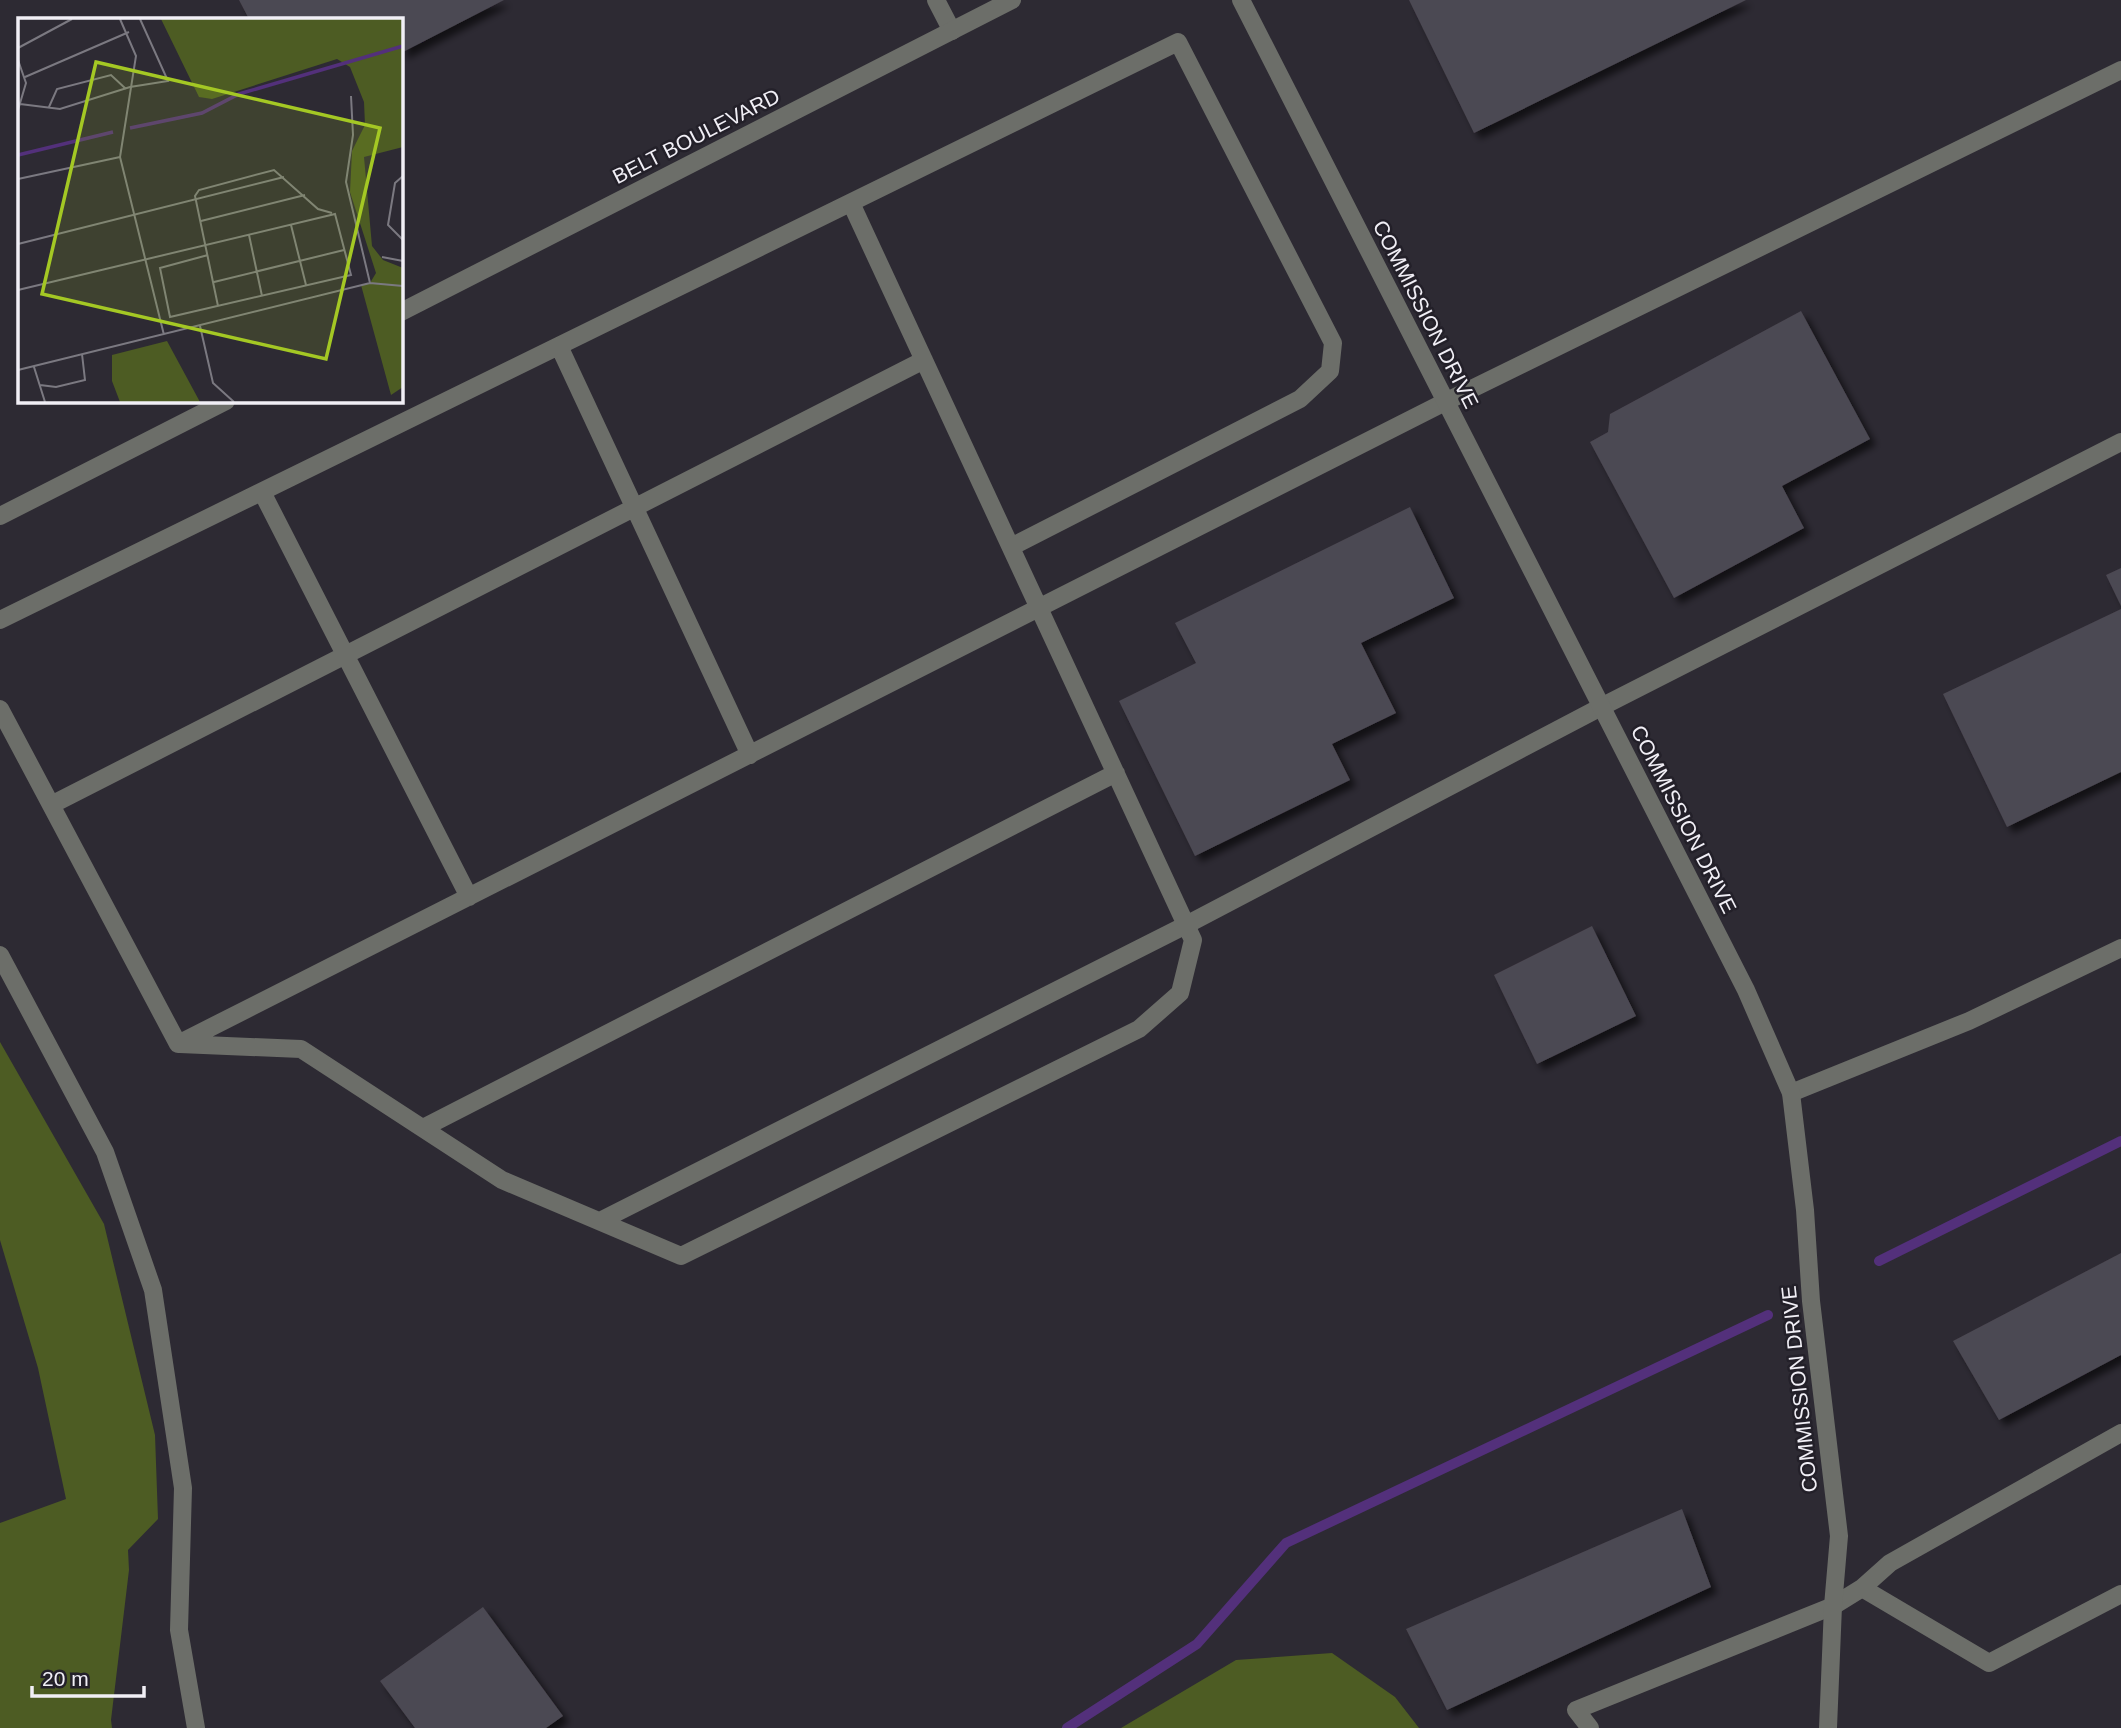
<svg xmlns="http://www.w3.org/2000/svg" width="2121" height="1728" viewBox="0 0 2121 1728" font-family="Arial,sans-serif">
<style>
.green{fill:#4d5c23}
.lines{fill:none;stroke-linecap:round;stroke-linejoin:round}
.stream{stroke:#53307b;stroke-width:10}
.building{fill:#4c4852;filter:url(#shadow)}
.service{stroke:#6c6e69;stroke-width:18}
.minor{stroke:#6c6e69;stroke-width:18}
.labels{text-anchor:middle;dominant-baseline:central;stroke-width:5;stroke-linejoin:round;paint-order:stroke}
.street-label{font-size:21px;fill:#f1eff6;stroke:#232029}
.inset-river{fill:none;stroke:#53307b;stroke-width:3.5}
.inset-road{fill:none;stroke:#7b7981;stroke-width:2}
.view{fill:#a4c824;fill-opacity:0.15;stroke:#a4c824;stroke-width:3.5}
.inset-edge{fill:none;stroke:#f1eff6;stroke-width:3.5}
</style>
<defs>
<filter id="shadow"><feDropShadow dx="6" dy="6" stdDeviation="3.5" flood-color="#0009"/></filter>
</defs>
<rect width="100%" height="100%" fill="#2d2a33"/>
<path class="green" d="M0 1042 104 1224 155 1435 158 1519 128 1550 129 1570 111 1720 112 1728H0V1523L66 1499 38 1368 0 1240Z
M1332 1653 1395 1697 1419 1728H1121L1236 1660Z"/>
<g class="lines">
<path class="stream" d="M1879 1261 2121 1141
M1067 1728 1197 1644 1286 1543 1768 1315"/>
</g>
<path class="building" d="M239 0H504L401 53V19H249Z
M1409 0H1746L1474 133Z
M1801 311 1870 439 1782 486 1804 528 1674 598 1590 442 1608 432 1610 414Z
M1410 507 1454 598 1361 643 1396 713 1332 744 1350 780 1195 856 1119 701 1196 663 1175 623Z
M2121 568V606L2106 575Z
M2121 609V772L2007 827 1943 694Z
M1592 926 1636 1016 1537 1064 1494 975Z
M2121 1253V1355L1999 1420 1953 1341Z
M1682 1509 1711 1587 1447 1710 1406 1629Z
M483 1607 563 1716 546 1728H415L380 1681Z"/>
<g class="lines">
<path class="service" d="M936 0 952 31
M559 346 750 755
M262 492 469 897
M0 620 1178 42 1333 343 1330 371 1300 399 1011 547
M0 709 178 1044 1445 402 2121 70
M51 805 924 360
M0 955 105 1152 153 1290 183 1488 179 1630 196 1728
M180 1044 301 1049 502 1180 681 1256 1139 1029 1180 993 1193 940 851 203
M1791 1093 1969 1021 2121 948
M423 1128 1116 773
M600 1221 1186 925 1601 707 2121 442
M1862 1588 1989 1663 2121 1594
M1590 1728 1576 1710 1833 1606 1862 1588 1890 1563 2121 1433"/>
<path class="minor" d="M1241 0 1746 990 1791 1093 1805 1210 1811 1301 1839 1536 1833 1606 1828 1728
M401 312 1012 0
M0 516 226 401"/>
</g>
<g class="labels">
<g class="street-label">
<text transform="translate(696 136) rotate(-27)">BELT BOULEVARD</text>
<text transform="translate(1426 314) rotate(63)">COMMISSION DRIVE</text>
<text transform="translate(1684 819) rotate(63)">COMMISSION DRIVE</text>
<text transform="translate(1799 1389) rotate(-96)">COMMISSION DRIVE</text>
</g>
</g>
<g transform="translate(18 18)">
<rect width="385" height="385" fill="#2d2a33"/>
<path d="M143 1H385V129L346 139 354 228 365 242 385 250V369L373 377 343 267 352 265 358 255 332 174 334 133 347 107 346 84 332 49 319 41 194 81 181 79ZM149 323 182 384H102L94 363V337Z" fill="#4d5c23"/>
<path class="inset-river" d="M112 110 184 95 221 76 385 28M0 137 95 114"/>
<path class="inset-road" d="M102 1 118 38 102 139 146 317M0 30 54 1M0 42 8 65 0 92M7 59 111 14M333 78 335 117 328 164 352 265M2 86 42 91 112 69 150 63 122 1M31 89 39 71 93 57 108 71M385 158 377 165 370 207 385 222M0 161 102 139M183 203 287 177M273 207 288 267M231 217 244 278M0 226 266 159M364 239 385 243M196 264 326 232M0 272 317 196 333 257 152 299 142 250 190 237M200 288 177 178 181 172 256 152 300 191 314 195M182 308 195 365 216 384M16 349 27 384M0 352 352 265 385 268M22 367 38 369 67 362 64 336"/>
<path class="view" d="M78 44 362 110 308 341 24 276Z"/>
<rect width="385" height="385" class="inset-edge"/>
</g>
<path d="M32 1686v10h112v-10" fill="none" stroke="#f1eff6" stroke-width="3.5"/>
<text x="42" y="1686" font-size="21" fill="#f1eff6" stroke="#232029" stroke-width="5" paint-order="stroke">20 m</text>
</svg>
